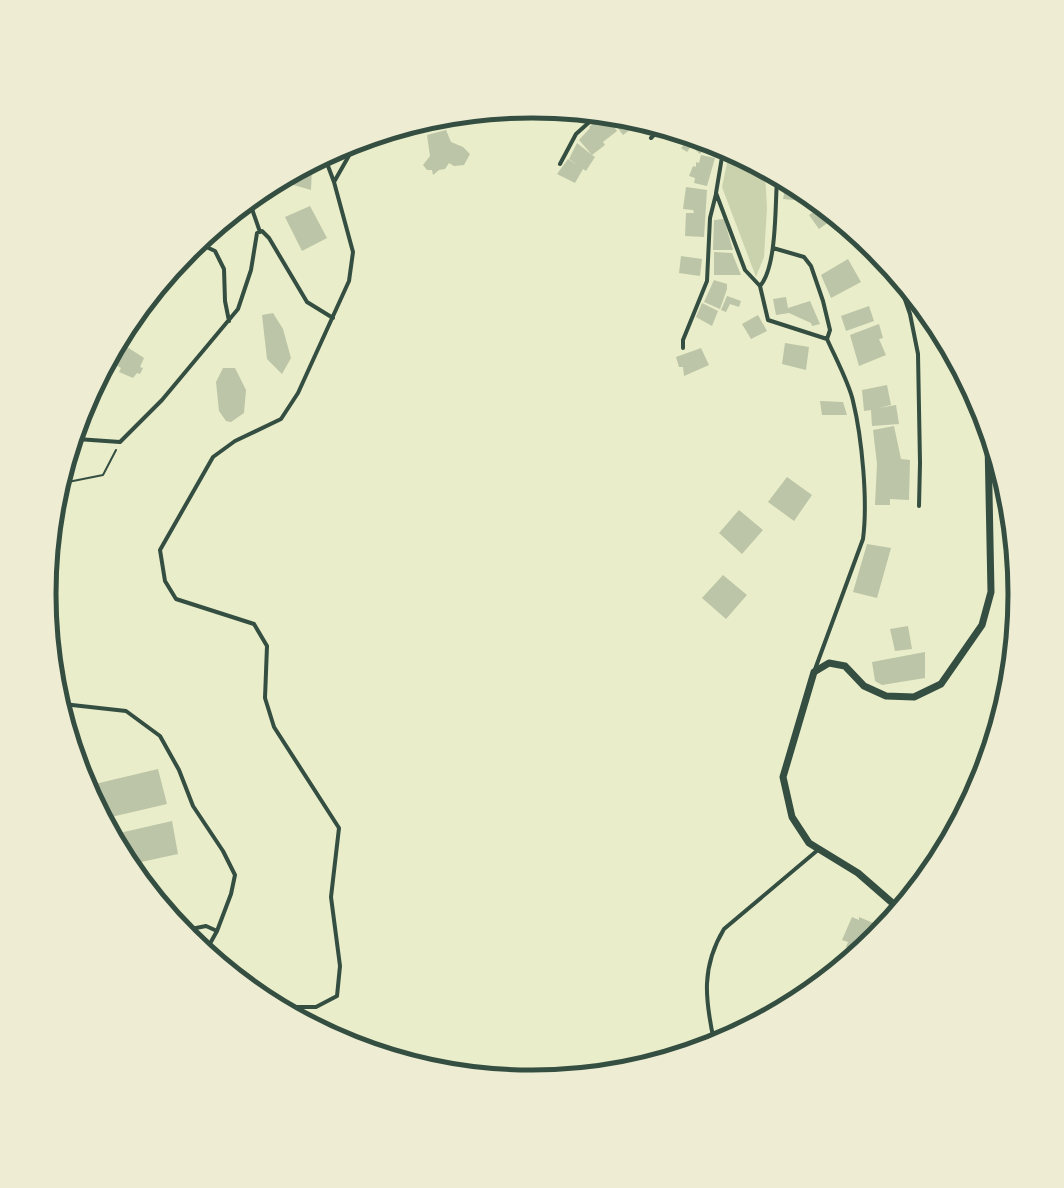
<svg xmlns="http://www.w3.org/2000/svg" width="1064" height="1188" viewBox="0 0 1064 1188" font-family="'Work Sans',sans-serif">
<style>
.green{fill:#cad2ad}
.building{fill:#bcc5a7}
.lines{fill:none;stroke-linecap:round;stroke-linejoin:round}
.path{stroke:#344e41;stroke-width:2}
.minor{stroke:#344e41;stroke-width:4}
.tertiary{stroke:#344e41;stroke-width:7}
.rim{fill:none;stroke:#344e41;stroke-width:5}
</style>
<rect width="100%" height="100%" fill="#e9edc9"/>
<path class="green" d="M729 154 765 173 767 208 764 257 756 277 722 187Z"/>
<path class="building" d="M601 118H608L617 131 603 142 605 145 592 155 595 157 586 171 583 169 575 183 557 174 568 159 579 166 569 159 577 143 592 155 579 140 590 128 589 127Z
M611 119 626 120 638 124 623 135Z
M446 130 451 142 463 147 470 154 464 165 454 166 449 163 445 169 439 170 433 175 432 170H427L423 165 430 156 427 135Z
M689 139 706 146 700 154 691 146 687 152 681 148Z
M701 155 715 158 707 186 694 183 695 178 689 176 693 166 696 167V162L699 163Z
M312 167 311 190 283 182 303 171Z
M786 185 801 193 807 198 806 201 783 199Z
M686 187 707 190 704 237 685 236 686 213H694L693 210 683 209Z
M310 206 327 238 302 251 285 217Z
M819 208 833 219 819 229 809 215Z
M724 219 733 250H713L714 220Z
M835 221 842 227 845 229 839 232Z
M714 252 732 253 741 275H714Z
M681 256 702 259 700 276 679 273Z
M848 259 861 282 831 298 821 275Z
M714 280 727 284V289L720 309 704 302Z
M727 296 741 301 739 307 730 304 726 312 721 310Z
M786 297 788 308 810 301 820 324 812 326 811 323 789 313 776 315 773 299Z
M702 303 718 311 712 326 696 317Z
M869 306 874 321 846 331 841 316Z
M273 313 283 329 291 358 282 374 267 359 262 315Z
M758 315 767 331 751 339 742 324Z
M879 324 883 338 879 339 886 355 859 366 850 335Z
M121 343 144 358 140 367 143 368 140 374 137 373 133 378 119 372 121 368 111 362Z
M785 343 809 347 806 370 782 364Z
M701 348 709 365 684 376 683 367H679L676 357Z
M223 368H235L246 390 244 413 231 422 226 421 219 411 216 382Z
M887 385 891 405 879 408 896 405 899 424 872 426 871 410 864 411 862 390Z
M820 401 843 402 847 415H822Z
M894 426 901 459 910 460 909 500 890 499V505H875L877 464 873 430Z
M787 477 812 495 794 521 768 502Z
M739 510 763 530 742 554 719 533Z
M867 544 891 548 877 598 853 592Z
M723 575 747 595 726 619 702 598Z
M908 626 912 649 895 651 890 629Z
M925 652V678L882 685 875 681 872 662Z
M158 769 167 804 107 818 100 806 95 784Z
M172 821 178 854 132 864 115 834Z
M852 917 859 920V917L878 925 876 928 879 929 854 951 846 947 848 942 842 940Z"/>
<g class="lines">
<path class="path" d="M63 483 103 475 116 450"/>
<path class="minor" d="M651 138 659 130
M723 151 716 193 745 270 760 286 768 320 827 339
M329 157 328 166 334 182
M560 164 576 134 595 117
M253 201 252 209 260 232
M200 244 215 251 224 269 225 301 229 321
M773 248 804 257 811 266 823 301 830 330 827 339C835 357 849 383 853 401 862 438 868 501 863 539L814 672
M900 285 910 314 918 354 920 463 919 506
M760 286C777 267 775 206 777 180
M683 348V340L707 281 710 218 716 194
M77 439 120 442 162 400 238 309 251 270 257 233 262 231 269 238 307 302 333 318
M63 704 126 711 160 736 179 770 193 806 223 851 235 875 231 894 217 931
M186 930 206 926 217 931 207 949
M284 1007H316L337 996 340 966 331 897 339 828 274 727 265 698 267 646 254 624 176 599 165 581 160 550 213 457 235 441 281 419 298 393 349 281 353 252 334 182 355 145
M714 1041C705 999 701 967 724 929L819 849"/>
<path class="tertiary" d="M897 907 858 873 809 843 792 817 783 777 814 672 829 663 845 666 864 686 886 696 914 697 941 684 982 625 991 592 988 442"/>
</g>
<path d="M0 0H1064V1188H0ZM56 594a476 476 0 1 1 952 0a476 476 0 1 1-952 0Z" fill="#eeecd3" fill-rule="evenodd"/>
<path class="rim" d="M56 594a476 476 0 1 1 952 0a476 476 0 1 1-952 0Z"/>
</svg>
